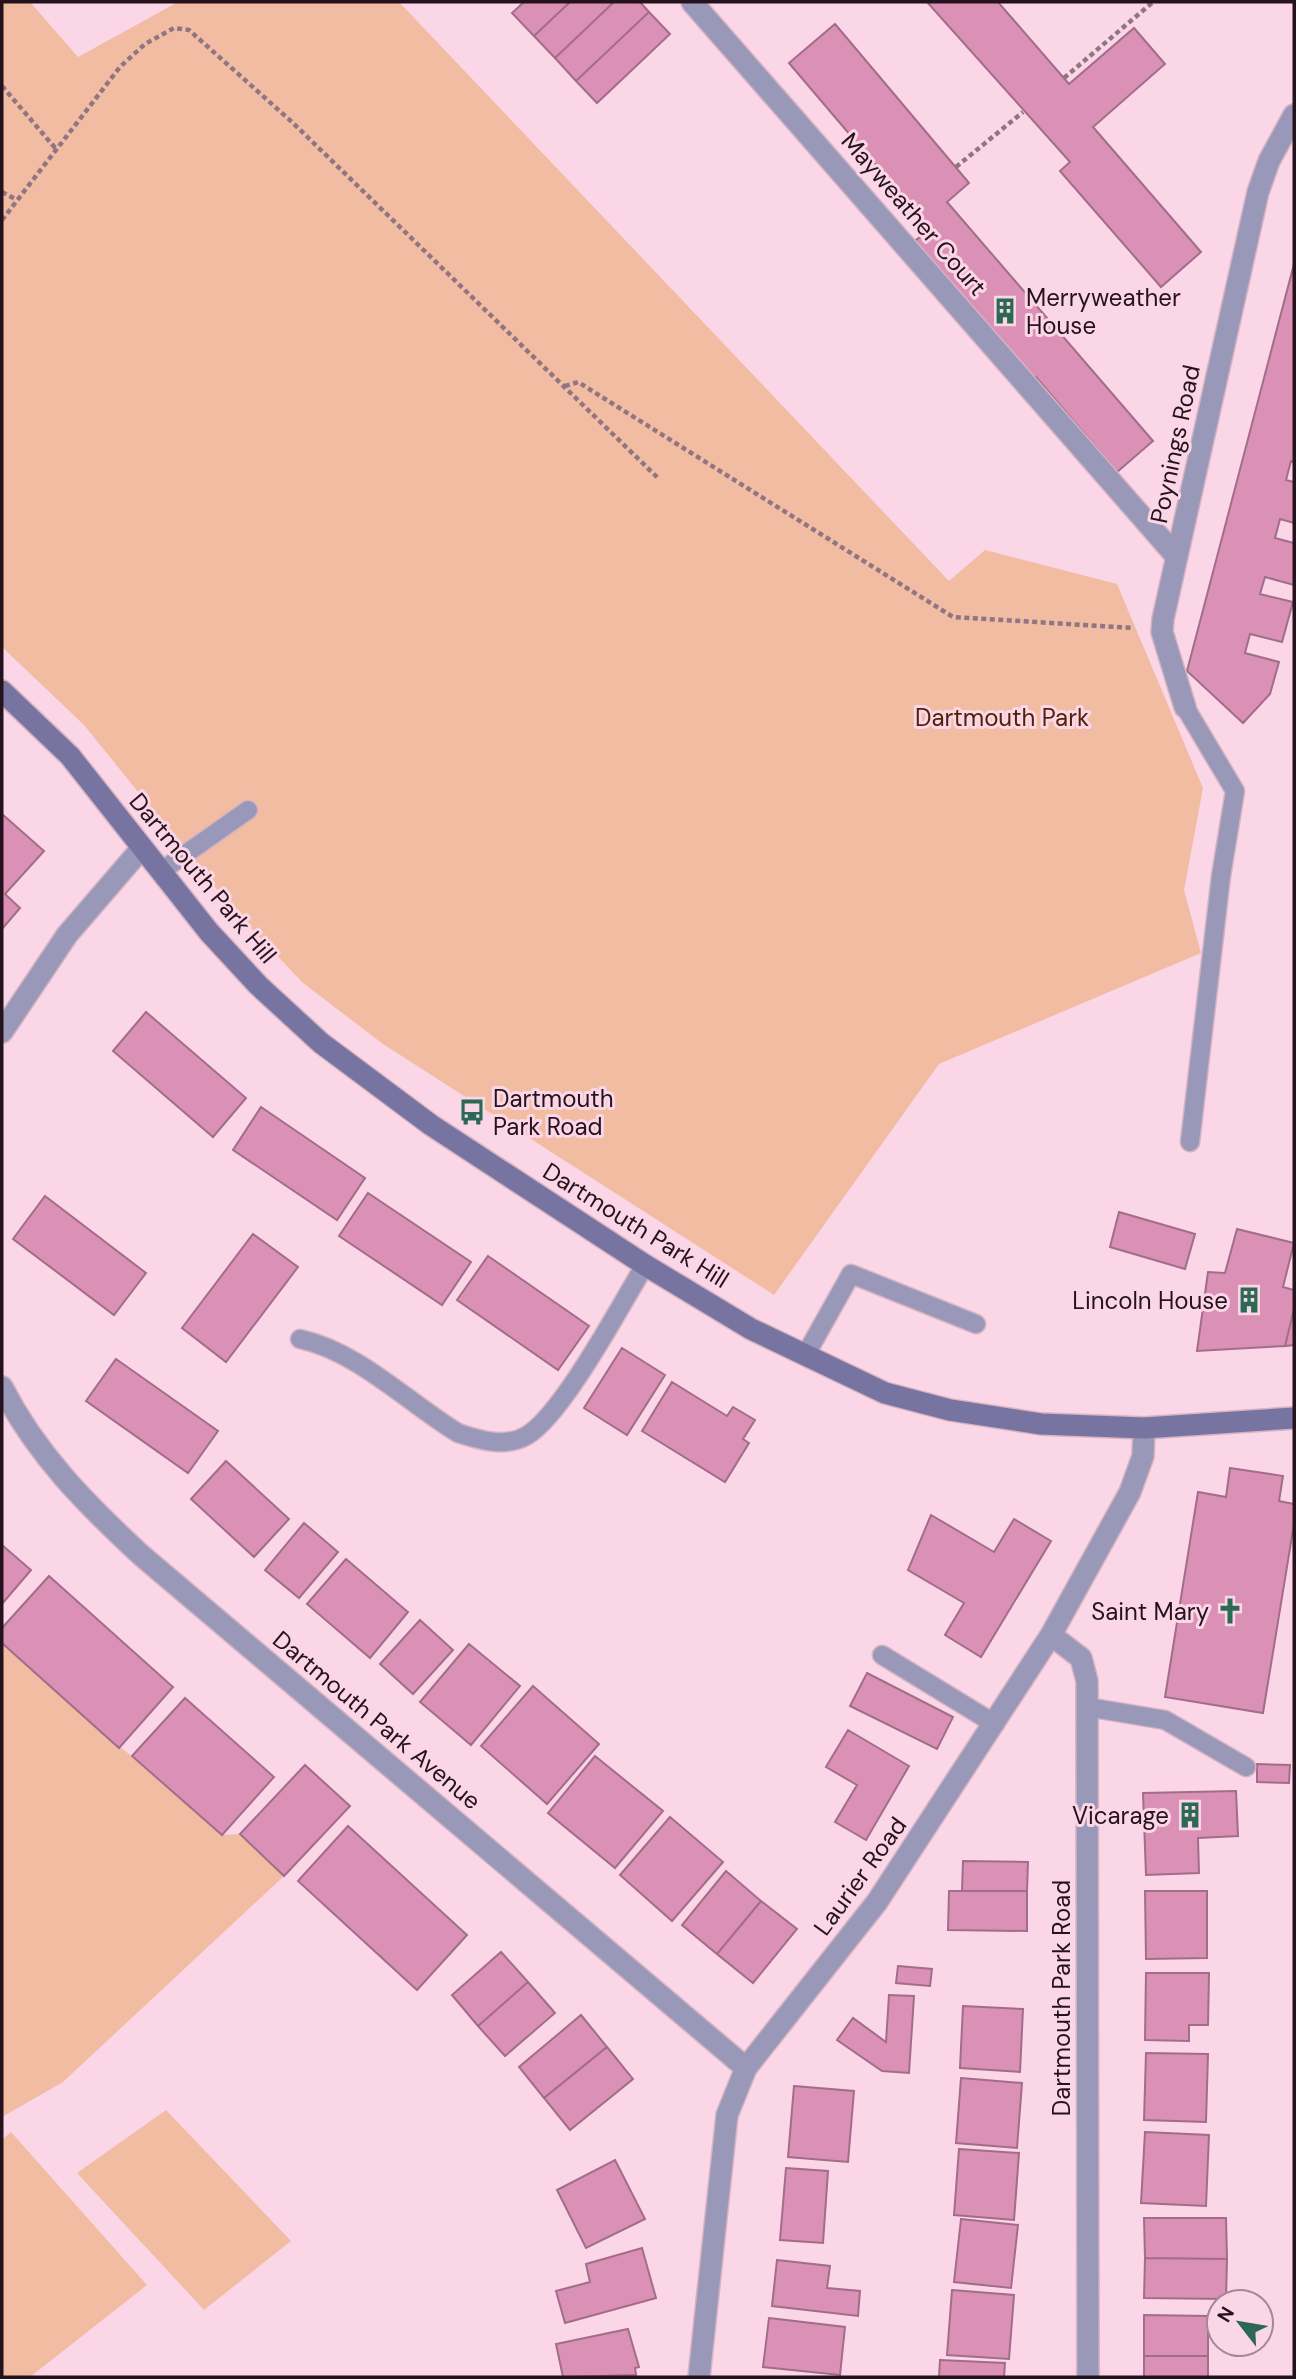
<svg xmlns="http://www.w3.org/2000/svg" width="1296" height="2379" viewBox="0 0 1296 2379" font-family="'DM Sans',sans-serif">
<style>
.green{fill:#f1bca2}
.building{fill:#db90b6;stroke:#a26d88;stroke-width:2}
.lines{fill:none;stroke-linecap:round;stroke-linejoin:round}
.lane-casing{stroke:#d4b3c2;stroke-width:21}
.street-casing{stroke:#d4b3c2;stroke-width:24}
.secondary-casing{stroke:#d4b3c2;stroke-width:24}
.path{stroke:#917583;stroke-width:4.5;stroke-dasharray:5 3.5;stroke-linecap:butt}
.lane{stroke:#9a98b8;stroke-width:18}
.street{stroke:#9a98b8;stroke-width:21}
.secondary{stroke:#7874a1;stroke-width:21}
.labels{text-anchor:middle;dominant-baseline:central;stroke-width:6;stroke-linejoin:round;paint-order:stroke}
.street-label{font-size:24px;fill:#26121c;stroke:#fad6e7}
.poi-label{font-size:24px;fill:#26121c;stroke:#fad6e7;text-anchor:end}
.park-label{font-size:24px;fill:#502204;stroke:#fad6e7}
</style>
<rect width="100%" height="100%" fill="#fad6e7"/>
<path class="green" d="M2 2H30L78 57 178 2H399L949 581 985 550 1117 584 1203 788 1184 890 1201 953 939 1064 774 1295 383 1044 303 983 232 908 84 725 2 647Z
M2 1643 221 1835 240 1834 284 1876 63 2082 2 2117Z
M166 2110 291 2241 204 2310 77 2173Z
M11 2132 147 2285 30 2377H2V2140Z"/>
<path class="building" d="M524 2H570L534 36 512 13Z
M570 2H614L555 58 534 36Z
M614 2H640L649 12 576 81 555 58Z
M927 2H998L1069 84 1134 28 1165 64 1093 127 1201 252 1161 287 1060 171 1070 162Z
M649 12 670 34 597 103 576 81Z
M835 24 969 183 947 202 1153 441 1117 472 1036 377 1030 383 911 244 930 229 789 63Z
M1294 264V462L1291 461 1286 480 1294 482V523L1280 519 1275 538 1294 543V585L1265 577 1260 594 1293 602 1282 642 1250 634 1245 653 1279 662 1270 694 1243 723 1187 671Z
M2 814 44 851 5 894 20 908 2 929Z
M146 1012 246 1098 213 1137 113 1051Z
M261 1107 365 1178 337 1220 233 1150Z
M368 1193 471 1262 442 1305 339 1236Z
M45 1196 146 1273 114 1315 13 1239Z
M1119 1212 1195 1234 1185 1269 1110 1247Z
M1237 1229 1294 1243 1283 1287 1294 1290V1309L1285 1346 1197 1351 1208 1272 1225 1273Z
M253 1234 298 1267 226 1362 182 1328Z
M488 1256 589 1326 558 1370 457 1300Z
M1294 1309V1345L1285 1346Z
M622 1348 665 1375 627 1435 584 1408Z
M116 1359 218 1431 188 1473 86 1401Z
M672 1382 727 1416 733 1407 755 1420 743 1439 749 1443 725 1482 642 1431Z
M226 1461 289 1519 254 1557 191 1499Z
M1230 1468 1283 1476 1279 1501 1294 1504V1524L1263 1713 1165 1697 1198 1492 1226 1497Z
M931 1515 994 1552 1014 1519 1051 1541 981 1657 945 1635 964 1603 908 1570Z
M304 1523 338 1552 299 1598 265 1570Z
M2 1545 31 1570 2 1604Z
M346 1559 408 1612 370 1658 307 1604Z
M49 1576 173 1687 119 1748 2 1643V1628Z
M420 1620 453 1650 413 1694 380 1664Z
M469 1644 520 1686 471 1745 420 1702Z
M867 1673 953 1717 937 1749 850 1706Z
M533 1686 599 1744 547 1804 481 1746Z
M185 1698 274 1777 222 1835 132 1756Z
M848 1730 909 1766 866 1840 835 1822 857 1785 826 1767Z
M595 1756 663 1811 615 1868 548 1813Z
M1257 1764 1290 1765 1289 1783 1257 1782Z
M305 1765 350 1806 284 1876 240 1834Z
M1236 1791 1238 1836 1198 1838 1199 1873 1146 1875 1143 1793Z
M670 1817 723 1862 672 1921 620 1875Z
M348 1826 467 1935 417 1990 298 1881Z
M963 1861 1028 1862 1027 1891H962Z
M726 1871 761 1901 717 1954 682 1925Z
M949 1891H1027V1931L948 1930Z
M1145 1891H1207V1958L1146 1959Z
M761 1901 797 1929 753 1983 717 1954Z
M501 1952 528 1982 478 2026 452 1995Z
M898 1966 932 1969 930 1986 896 1983Z
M1146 1973H1209L1208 2025H1189V2041L1145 2040Z
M528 1982 555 2013 505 2056 478 2026Z
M889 1995 914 1996 909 2073 882 2071 837 2040 853 2018 886 2042Z
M963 2006 1023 2009 1020 2072 960 2068Z
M581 2015 607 2047 544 2098 519 2067Z
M607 2047 633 2079 570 2130 544 2098Z
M1146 2053 1208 2054 1206 2122 1144 2120Z
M961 2078 1022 2083 1017 2148 956 2143Z
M794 2086 854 2091 848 2162 788 2157Z
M1145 2132 1209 2135 1206 2206 1141 2203Z
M959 2149 1019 2153 1014 2220 954 2215Z
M615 2160 645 2219 586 2248 557 2190Z
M786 2168 828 2171 823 2243 780 2240Z
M1144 2218H1226L1227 2259 1145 2258Z
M961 2219 1018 2225 1011 2288 954 2282Z
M642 2248 656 2298 565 2323 556 2291 590 2282 586 2264Z
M1145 2258 1227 2259 1226 2299 1144 2298Z
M777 2260 830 2266 827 2288 860 2291 858 2316 772 2306Z
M952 2290 1014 2295 1009 2359 947 2355Z
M1144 2315 1208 2316V2356H1144Z
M769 2318 845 2327 840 2375 763 2367Z
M628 2329 639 2367 635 2368 636 2375 563 2377 556 2344Z
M1144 2356H1208V2377H1144Z
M940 2360 1005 2363 1004 2377H939Z"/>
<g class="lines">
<g class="lane-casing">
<path id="lane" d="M1185 707 1235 791 1221 876 1190 1142
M160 872 248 810
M300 1339C359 1352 407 1402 458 1433 479 1440 505 1448 526 1436 562 1416 622 1303 645 1265
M805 1356 851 1274 976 1324
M882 1655 995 1724
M1087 1707 1165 1720 1246 1767"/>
</g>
<g class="street-casing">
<path id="street" d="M692 2 1177 557
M1185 707 1162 632 1163 619 1258 192 1269 161 1294 115
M2 1032 67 935 141 849
M2 1387C36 1454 86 1504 141 1555L746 2068
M1051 1635 1081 1658 1087 1681 1088 2377
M699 2377 727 2115 746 2068 877 1902 1051 1635 1130 1492 1143 1456 1144 1428"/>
</g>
<g class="secondary-casing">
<path id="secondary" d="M2 691 70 756 209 932 259 986 321 1043 431 1125 645 1265 751 1329 885 1393 950 1410 1041 1424 1144 1428 1294 1418"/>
</g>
<path class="path" d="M1064 78 1153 2
M2 86 56 149
M956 167 1023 112
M2 192 17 200
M2 220 120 67 145 44 174 28 189 30 292 122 659 479
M565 386 578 382 953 617 1134 628"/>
<use href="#lane" class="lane"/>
<use href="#street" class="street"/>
<use href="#secondary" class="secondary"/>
</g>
<defs>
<g id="building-bare" transform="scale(2.1)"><path d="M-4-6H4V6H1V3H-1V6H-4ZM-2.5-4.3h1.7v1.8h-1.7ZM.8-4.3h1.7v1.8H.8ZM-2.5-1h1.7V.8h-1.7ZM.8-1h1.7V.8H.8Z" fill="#2c6954" stroke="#fad6e7" stroke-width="2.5" paint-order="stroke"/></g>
<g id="bus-bare" transform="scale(2.1)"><path d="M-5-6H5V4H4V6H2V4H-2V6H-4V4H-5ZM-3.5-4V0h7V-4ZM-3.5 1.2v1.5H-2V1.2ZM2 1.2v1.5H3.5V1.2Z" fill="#2c6954" stroke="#fad6e7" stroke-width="2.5" paint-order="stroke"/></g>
<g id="church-bare" transform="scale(2.1)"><path d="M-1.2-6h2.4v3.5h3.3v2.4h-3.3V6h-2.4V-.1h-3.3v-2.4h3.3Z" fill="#2c6954" stroke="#fad6e7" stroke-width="2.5" paint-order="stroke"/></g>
</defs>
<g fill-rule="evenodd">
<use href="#building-bare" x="1005" y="311"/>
<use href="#bus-bare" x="472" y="1112"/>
<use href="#building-bare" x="1249" y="1300"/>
<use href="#church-bare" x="1230" y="1611"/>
<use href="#building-bare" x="1190" y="1815"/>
</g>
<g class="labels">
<g class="street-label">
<text transform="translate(914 214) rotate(49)">Mayweather Court</text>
<text transform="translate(1175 444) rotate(-78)">Poynings Road</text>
<text transform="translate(203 878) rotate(50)">Dartmouth Park Hill</text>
<text transform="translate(636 1225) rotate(32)">Dartmouth Park Hill</text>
<text transform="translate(377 1720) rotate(40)">Dartmouth Park Avenue</text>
<text transform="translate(860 1876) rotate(-54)">Laurier Road</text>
<text transform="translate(1061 1998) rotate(-90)">Dartmouth Park Road</text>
</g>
<g class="poi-label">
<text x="1026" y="297" text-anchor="start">Merryweather<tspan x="1026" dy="28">House</tspan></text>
<text x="493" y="1098" text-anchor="start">Dartmouth<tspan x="493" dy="28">Park Road</tspan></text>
<text x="1228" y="1300">Lincoln House</text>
<text x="1209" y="1611">Saint Mary</text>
<text x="1169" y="1815">Vicarage</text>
</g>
<g class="park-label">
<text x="1002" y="717">Dartmouth Park</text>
</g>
</g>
<rect width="1296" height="2379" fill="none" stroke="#26121c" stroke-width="7"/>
<g transform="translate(1240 2323) rotate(301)"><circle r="33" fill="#fad6e7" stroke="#a58896" stroke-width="2"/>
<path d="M0-5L12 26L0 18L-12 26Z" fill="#2c6954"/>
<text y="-10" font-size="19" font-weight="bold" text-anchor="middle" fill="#26121c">N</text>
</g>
</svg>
